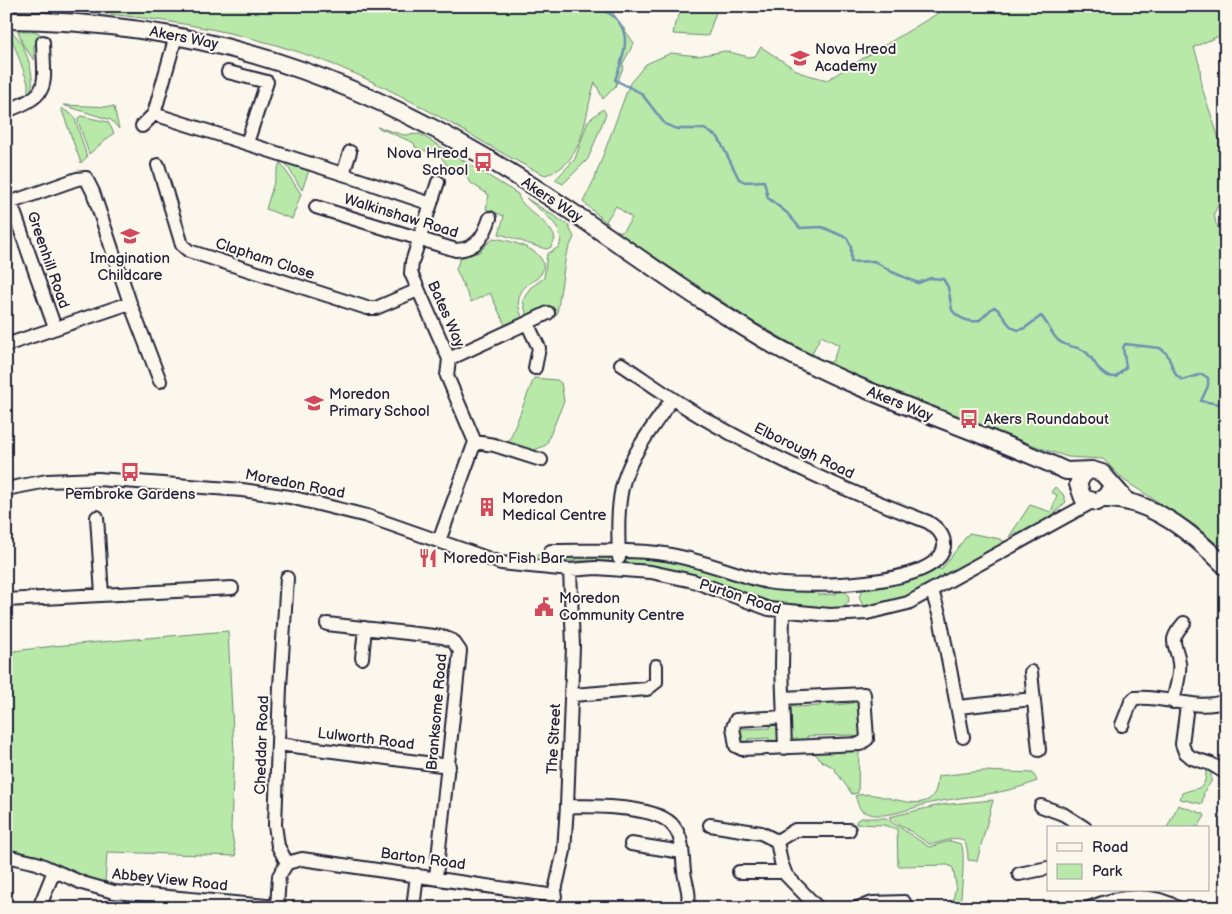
<svg xmlns="http://www.w3.org/2000/svg" width="1232" height="914" viewBox="0 0 1232 914" font-family="'Balsamiq Sans',sans-serif">
<style>
.green{fill:#b8e9a8;stroke:#6d8672}
.lines{fill:none;stroke-linecap:round;stroke-linejoin:round}
.stream{stroke:#6c90b0;stroke-width:2.5}
.minor-casing{stroke:#22223b;stroke-width:16}
.major-casing{stroke:#22223b;stroke-width:20}
.minor{stroke:#fbf7ec;stroke-width:12}
.major{stroke:#fbf7ec;stroke-width:16}
.labels{text-anchor:middle;dominant-baseline:central;stroke-width:4;stroke-linejoin:round;paint-order:stroke}
.street-label{font-size:15px;fill:#22223b;stroke:#fbf7ec}
.poi-label{font-size:15px;fill:#22223b;stroke:#fbf7ec;text-anchor:start}
</style>
<rect width="100%" height="100%" fill="#fbf7ec"/>
<filter id="ink" filterUnits="userSpaceOnUse"><feTurbulence type="fractalNoise" baseFrequency=".02" numOctaves="2"/><feDisplacementMap in="SourceGraphic" scale="10" xChannelSelector="R" yChannelSelector="G"/><feConvolveMatrix kernelMatrix="1 2 1 2 8 2 1 2 1" color-interpolation-filters="sRGB"/></filter>
<g filter="url(#ink)">
<path class="green" d="M6 6H608L634 43 622 65 624 66 615 87 603 99 595 82C584 113 586 165 545 175 518 163 492 147 466 132 430 111 395 92 358 75 252 27 122 10 6 9Z
M684 6H718L708 36 673 34 675 23Z
M950 6H1226V33L1194 47 1200 67 1201 85 1226 159V192L1214 213 1216 224 1226 240V547L1224 545 1219 546 1196 526 1125 481 1103 459 1068 457 1049 451C974 423 898 396 825 362H832L839 345 821 336 812 353 818 357 817 358 752 321 625 238 616 230 622 232 632 218 616 206 606 221 609 225 583 202 594 180 630 83 646 64 671 53 698 56 725 51 749 57 755 56 761 47 801 73 827 80Z
M9 31C21 32 41 83 28 95V83Z
M18 31H35L40 34 41 45H34V60L23 45Z
M63 105 114 107 119 129 111 120Z
M61 108 74 116 87 157 81 163Z
M603 109 606 114 588 159 563 184 555 180 575 159 588 121Z
M81 116 108 122 114 133 89 154 78 121V118Z
M377 127 404 135 420 134 518 194C519 208 551 221 555 239L551 247 547 249C531 246 516 238 499 234L504 216 486 209 489 195 471 183 463 173 449 168C433 144 436 157 415 147L414 143Z
M284 161 309 170 302 190Z
M280 162 301 194 292 219 266 209Z
M526 198 568 225 574 237 566 255 557 314 551 317H527L523 300 530 288 544 278 547 254 559 247C568 227 539 210 526 198Z
M493 238C509 240 554 251 541 274 537 280 531 281 526 286 516 295 517 308 523 318L506 327 490 293 471 302 456 269 460 258 479 252Z
M534 378 557 380 561 383 564 401 546 445 532 451 508 444Z
M1055 487 1063 494 1066 502 1048 519 1009 537 1030 505 1051 512 1057 495 1051 492Z
M969 533 1000 539 1005 542 928 587 901 599 868 607 862 604 859 597 864 587 936 565 941 570Z
M530 554 540 555 543 559H554L559 555 609 557V561H531Z
M625 556 685 561 686 566 698 569 700 564 817 588 818 595 836 594 837 589C844 589 849 593 849 601L843 610 785 608 651 566 627 564 624 562Z
M228 631 234 752 231 829 236 856 107 852 105 884 46 859 6 849V652L54 646Z
M858 697 865 733 854 742 853 735 807 736 808 743H793L791 740 788 702 793 700 794 707 820 706V699L834 698 835 705 853 703V698Z
M770 721H779L782 740 769 745V738L748 739V746L740 744 738 724 741 722 742 729 770 728Z
M859 749 858 793 852 794 833 767 823 762 812 751Z
M1206 768 1211 772V782L1204 792 1202 804 1180 799 1182 793C1200 786 1206 792 1206 768Z
M983 771 1033 773 1037 781C1004 795 971 795 936 802 915 805 886 822 864 812 858 810 858 802 855 796 877 787 923 818 935 792 937 788 937 781 938 776Z
M993 800 977 861 968 860C968 824 948 844 929 844L889 817 940 805Z
M1178 805 1204 814 1205 816 1198 827 1167 828Z
M861 818H886L929 847 950 841 961 844C966 851 961 895 960 908H949L952 906 956 885 953 868 948 865 898 866 897 829 883 825 856 824V821Z"/>
<g class="lines">
<path class="stream" d="M581 6C589 8 598 7 605 11 636 27 624 56 615 80L641 93 665 124 677 129H704L718 137 739 179 745 182 764 181 768 198 787 213 800 228 822 227 847 238 851 246V262L874 261 892 272 918 283 931 278 943 279 948 287 952 310C957 317 973 326 981 319 986 315 989 310 994 307 1005 312 1005 327 1018 330L1025 328 1041 316C1048 323 1051 334 1059 341 1068 348 1080 346 1087 353 1098 364 1098 377 1116 377L1126 367 1123 348 1125 344 1160 348 1167 354 1176 375 1182 380 1202 374 1208 378V386L1201 401 1226 405"/>
<g class="minor-casing">
<path id="minor" d="M228 72 267 82 247 143
M6 111C52 94 44 87 43 42
M154 114 349 176
M142 126 154 114 176 36
M158 165 182 245 189 251 367 308H376L418 290
M343 174 350 152
M354 178 431 204
M438 182 412 262 411 273 449 359 447 376 475 442 439 541
M11 203 55 328
M6 204 77 179 86 178 93 192 130 303 6 345
M316 207 456 250C477 249 484 236 490 218
M130 303 160 381
M527 323 548 313
M449 359 527 323 539 348 535 368
M475 442 494 445 541 460
M6 489 47 481 98 479 242 490 290 497 367 516 501 563 570 570 596 568 651 572 693 581 769 609 830 615 867 613 908 603 1092 502
M97 517 102 595
M551 551C589 551 627 549 665 554 700 559 733 574 767 582 799 588 940 588 944 546 945 535 936 527 928 522 849 492 773 459 700 416 673 400 648 382 621 364
M619 558C618 533 617 503 624 480 633 451 655 424 672 399
M932 591 940 617 963 737
M6 600 232 588
M783 612 782 666 785 748
M327 624 443 637 453 641 460 651 436 877
M362 658 365 628
M1031 672 1039 750
M573 695 647 689 656 682V666
M783 698 864 694 867 739 860 744 742 749 736 746 733 727 736 720 784 717
M1173 702C1175 690 1181 675 1179 663 1177 642 1166 644 1184 623
M1187 705 1182 744 1185 752 1192 758 1211 764 1226 773
M958 707 1033 699
M1122 725 1131 702 1135 698C1166 695 1195 712 1226 701
M278 744 449 766
M567 806C592 806 659 805 674 827 684 839 682 856 684 871 685 883 693 898 685 908
M1041 806 1063 814 1085 828
M710 825 761 833 777 841
M777 841 781 862 786 875 818 908
M777 841 795 830H849
M631 844 682 852
M6 856 37 863 82 883 114 892 277 907
M287 863 302 859 555 896
M739 872H784
M1019 874 1048 868
M39 908 54 871
M277 908 279 876 287 863 278 846 275 825 280 687 287 578
M413 908 417 875
M551 908 564 851 567 806 573 646 570 570
M857 908 873 903 904 902
M1089 908C1118 896 1150 891 1178 908"/>
</g>
<g class="major-casing">
<path id="major" d="M6 20C224 21 391 90 569 210 638 256 704 305 775 346 868 398 971 426 1066 471L1092 470 1102 473 1126 500
M1087 472 1083 475 1078 484 1083 498 1097 502 1106 496 1109 491
M1102 499C1150 497 1194 535 1226 567"/>
</g>
<use href="#minor" class="minor"/>
<use href="#major" class="major"/>
</g>
</g>
<defs>
<g id="school-bare" transform="scale(1.5)"><path d="M0-5L7-2L0 1L-7-2ZM-4 1L0 2.5L4 1V4Q0 6-4 4Z" fill="#d1495b" stroke="#fbf7ec" stroke-width="2.5" paint-order="stroke"/></g>
<g id="bus-bare" transform="scale(1.5)"><path d="M-5-6H5V4H4V6H2V4H-2V6H-4V4H-5ZM-3.5-4V0h7V-4ZM-3.5 1.2v1.5H-2V1.2ZM2 1.2v1.5H3.5V1.2Z" fill="#d1495b" stroke="#fbf7ec" stroke-width="2.5" paint-order="stroke"/></g>
<g id="building-bare" transform="scale(1.5)"><path d="M-4-6H4V6H1V3H-1V6H-4ZM-2.5-4.3h1.7v1.8h-1.7ZM.8-4.3h1.7v1.8H.8ZM-2.5-1h1.7V.8h-1.7ZM.8-1h1.7V.8H.8Z" fill="#d1495b" stroke="#fbf7ec" stroke-width="2.5" paint-order="stroke"/></g>
<g id="restaurant-bare" transform="scale(1.5)"><path d="M-5-6h1v4h1v-4h1v4h1v-4h1v5L-1.5 .5V6h-2V.5L-5-1ZM5-6V6H3V1.5H1.5Q1.5-4 5-6Z" fill="#d1495b" stroke="#fbf7ec" stroke-width="2.5" paint-order="stroke"/></g>
<g id="civic-bare" transform="scale(1.5)"><path d="M-.6-6.5H3V-4.5H.6V-3L4-1V1h2V6H-6V1h2V-1L-.6-3ZM-1.2 2.5V6h2.4V2.5Z" fill="#d1495b" stroke="#fbf7ec" stroke-width="2.5" paint-order="stroke"/></g>
</defs>
<g fill-rule="evenodd">
<use href="#school-bare" x="800" y="58"/>
<use href="#bus-bare" x="483" y="162"/>
<use href="#school-bare" x="130" y="236"/>
<use href="#school-bare" x="314" y="403"/>
<use href="#bus-bare" x="969" y="419"/>
<use href="#bus-bare" x="130" y="472"/>
<use href="#building-bare" x="487" y="507"/>
<use href="#restaurant-bare" x="428" y="558"/>
<use href="#civic-bare" x="544" y="607"/>
</g>
<g class="labels">
<g class="street-label">
<text transform="translate(184 38) rotate(11)">Akers Way</text>
<text transform="translate(552 200) rotate(33)">Akers Way</text>
<text transform="translate(401 216) rotate(17)">Walkinshaw Road</text>
<text transform="translate(265 259) rotate(18)">Clapham Close</text>
<text transform="translate(48 260) rotate(71)">Greenhill Road</text>
<text transform="translate(446 314) rotate(66)">Bates Way</text>
<text transform="translate(900 404) rotate(22)">Akers Way</text>
<text transform="translate(804 451) rotate(26)">Elborough Road</text>
<text transform="translate(295 484) rotate(11)">Moredon Road</text>
<text transform="translate(740 597) rotate(18)">Purton Road</text>
<text transform="translate(437 712) rotate(-85)">Branksome Road</text>
<text transform="translate(366 739) rotate(7)">Lulworth Road</text>
<text transform="translate(554 739) rotate(-87)">The Street</text>
<text transform="translate(262 745) rotate(-88)">Cheddar Road</text>
<text transform="translate(423 859) rotate(8)">Barton Road</text>
<text transform="translate(170 880) rotate(6)">Abbey View Road</text>
</g>
<g class="poi-label">
<text x="815" y="49">Nova Hreod<tspan x="815" dy="17">Academy</tspan></text>
<text x="468" y="153" text-anchor="end">Nova Hreod<tspan x="468" dy="17">School</tspan></text>
<text x="130" y="258" text-anchor="middle">Imagination<tspan x="130" dy="17">Childcare</tspan></text>
<text x="329" y="394">Moredon<tspan x="329" dy="17">Primary School</tspan></text>
<text x="984" y="419">Akers Roundabout</text>
<text x="130" y="494" text-anchor="middle">Pembroke Gardens</text>
<text x="502" y="498">Moredon<tspan x="502" dy="17">Medical Centre</tspan></text>
<text x="443" y="558">Moredon Fish Bar</text>
<text x="559" y="598">Moredon<tspan x="559" dy="17">Community Centre</tspan></text>
</g>
</g>
<rect width="1232" height="914" fill="none" stroke="#fbf7ec" stroke-width="25"/>
<rect x="12" y="12" width="1207" height="889" fill="none" stroke="#22223b" stroke-width="2" filter="url(#ink)"/>
<rect x="1047" y="826" width="162" height="65" fill="#fbf7ec" stroke="#a4a2a5"/>
<rect x="1057" y="843" width="25" height="8" fill="#fbf7ec" stroke="#a4a2a5"/>
<text x="1092" y="852" font-size="15" fill="#22223b">Road</text>
<rect x="1057" y="864" width="25" height="15" fill="#b8e9a8" stroke="#a4a2a5"/>
<text x="1092" y="876" font-size="15" fill="#22223b">Park</text>
</svg>
